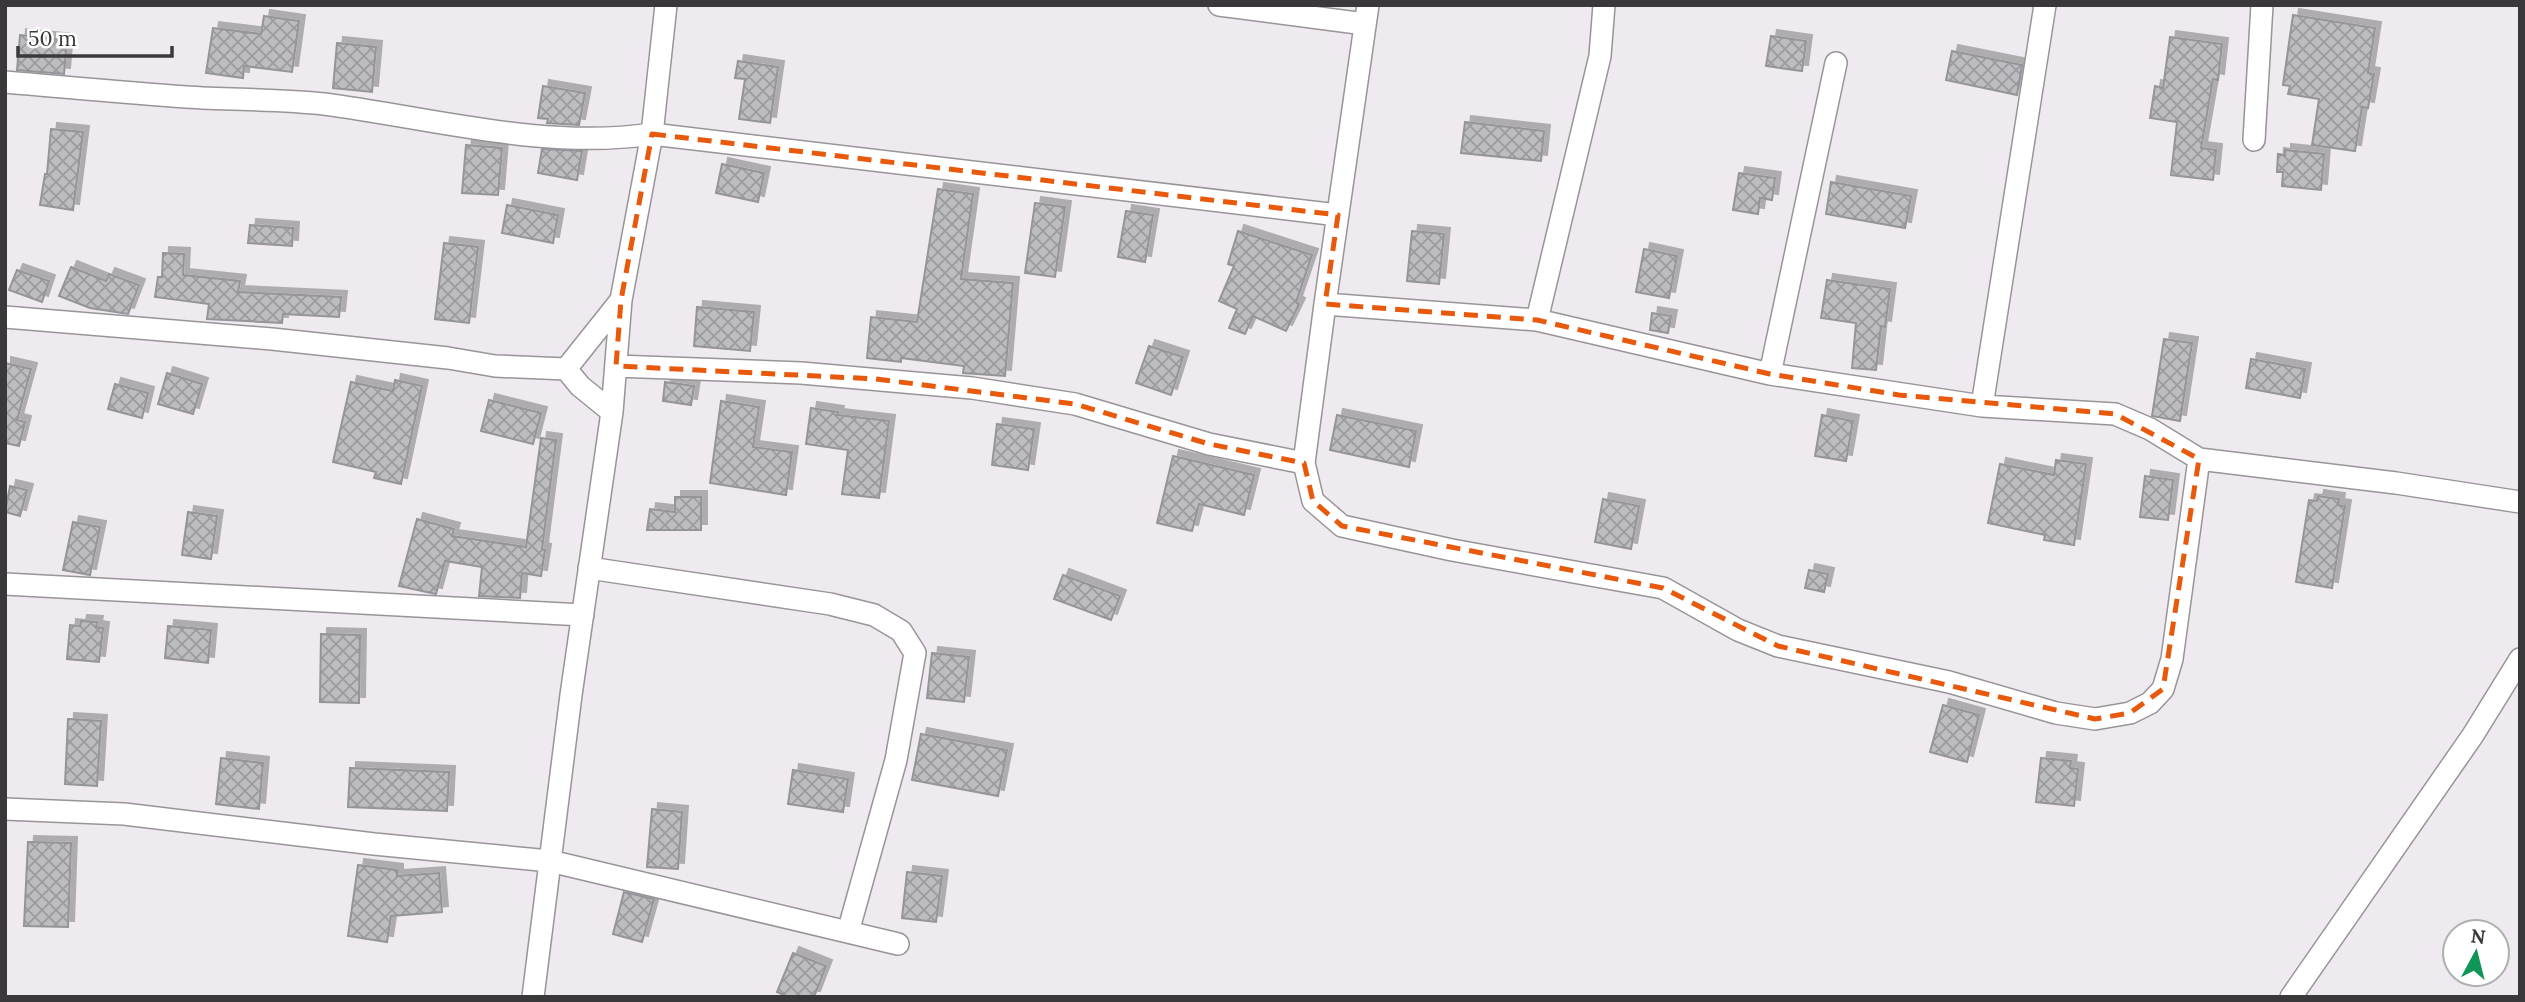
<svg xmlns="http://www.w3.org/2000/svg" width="2525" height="1002" viewBox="0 0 2525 1002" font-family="Lora,serif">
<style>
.building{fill:url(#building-cross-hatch);stroke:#959599;stroke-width:2;filter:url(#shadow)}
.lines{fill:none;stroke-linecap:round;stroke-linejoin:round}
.minor-casing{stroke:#989498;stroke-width:24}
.minor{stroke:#fff;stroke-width:21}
.marked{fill:none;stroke:#e8590c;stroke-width:5;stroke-dasharray:14 9;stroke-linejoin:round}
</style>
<defs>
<pattern id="building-cross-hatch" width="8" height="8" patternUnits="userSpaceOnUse" patternTransform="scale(1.75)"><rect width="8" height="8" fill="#bdbcc1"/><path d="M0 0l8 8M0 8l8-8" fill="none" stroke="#9b9a9e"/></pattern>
<filter id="shadow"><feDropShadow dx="6" dy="-6" stdDeviation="0" flood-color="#0004"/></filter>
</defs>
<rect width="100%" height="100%" fill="#eeeaef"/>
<path class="building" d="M2293 15 2375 28 2368 73 2374 74 2368 108 2362 107 2355 151 2312 145 2319 99 2288 94 2290 86 2283 85Z
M264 16 299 21 292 72 244 66 243 78 206 73 213 28 261 34Z
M20 35 67 40 64 74 17 70Z
M1771 36 1806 41 1802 71 1766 66Z
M2170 37 2222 44 2218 80 2213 79 2201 148 2216 150 2213 180 2171 175 2177 122 2150 118 2155 86 2163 88Z
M337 43 376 47 372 92 333 88Z
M1952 51 2022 65 2017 95 1946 80Z
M738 61 778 67 770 123 739 119 745 79 735 78Z
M543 86 585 93 579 125 547 123 548 119 538 118Z
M1465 122 1544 131 1541 161 1461 153Z
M51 129 83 132 73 210 40 205 45 174H47Z
M466 145 502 148 498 195 462 193Z
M542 149 582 151 577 180 538 173Z
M2285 150 2324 154 2321 190 2282 186 2283 172H2277L2278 154 2285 155Z
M722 164 764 173 758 202 716 193Z
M1739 173 1775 178 1772 200 1760 198 1758 214 1733 210Z
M1831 182 1911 196 1905 228 1826 214Z
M938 189 973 194 961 279 1013 283 1005 376 963 373 964 366 901 358V362L867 358 871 317 917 322Z
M1035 203 1065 207 1055 277 1025 273Z
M507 205 558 215 553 243 502 233Z
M1126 211 1153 215 1145 262 1118 257Z
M250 225 293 228 292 246 248 243Z
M1238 231 1312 255 1296 302 1299 304 1286 331 1253 316 1245 334 1229 328 1237 309 1219 301 1234 266 1228 264Z
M1412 231 1444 234 1439 284 1407 281Z
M444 243 478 247 469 323 435 319Z
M1644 249 1677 256 1669 298 1636 292Z
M163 253 184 254 183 275 240 281 238 292 341 297 339 317 283 314 282 323 207 319 209 304 155 297 158 277H162Z
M71 267 106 281 109 274 139 285 128 314 90 308 59 296Z
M17 270 49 281 42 302 9 290Z
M1827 280 1890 289 1885 327 1881 326 1876 370 1852 368 1856 323 1821 318Z
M697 307 754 312 750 351 694 346Z
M1652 313 1671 316 1668 333 1650 330Z
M2164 339 2192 343 2180 421 2152 416Z
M1149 346 1183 357 1171 395 1136 383Z
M2251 359 2305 369 2300 398 2246 388Z
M5 363 31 369 17 420 25 422 19 446 5 443Z
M167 373 202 384 193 414 158 404Z
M395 380 422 386 401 484 374 478 376 472 333 462 351 382 393 391Z
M665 382 694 386 691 405 663 401Z
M115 384 148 393 142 418 108 409Z
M489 400 541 413 533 444 481 431Z
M721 401 759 407 753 447 792 452 786 495 710 483Z
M811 408 838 412 837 415 889 421 879 498 842 494 848 450 806 444Z
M1337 415 1416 431 1409 467 1330 450Z
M1822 415 1853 421 1846 461 1815 456Z
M997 424 1034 429 1028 470 992 465Z
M541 438 556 440 542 549 545 550 541 576 522 573 520 598 479 596 482 567 445 561 436 594 399 586 417 519 454 529 452 536 526 547Z
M1173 456 1254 475 1244 515 1199 504 1192 531 1157 523Z
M2056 460 2086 464 2074 545 2044 540 2045 535 1988 523 2000 464 2054 475Z
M2145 476 2173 480 2168 520 2140 517Z
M10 486 27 490 20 516 5 512Z
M2318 496 2339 499 2338 505 2345 506 2332 588 2296 582 2309 500 2317 501Z
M675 497H701V530H647L650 509 675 512Z
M1603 499 1639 506 1631 549 1595 542Z
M188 512 217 516 211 559 182 555Z
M73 522 100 527 90 575 63 570Z
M1809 570 1828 574 1824 592 1805 588Z
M1063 575 1120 596 1111 620 1054 599Z
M81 621 97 622 96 627 103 628 99 662 67 659 70 625 80 626Z
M168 626 211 630 208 663 165 658Z
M321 634 360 635 359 703 320 702Z
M932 653 969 657 964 702 927 698Z
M1943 705 1979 715 1967 762 1930 752Z
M68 719 101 721 97 786 65 784Z
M921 734 1007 750 998 796 912 780Z
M221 758 263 763 259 809 216 804Z
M2041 758 2071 761 2070 768 2078 769 2074 806 2036 802Z
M350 768 449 772 447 811 348 807Z
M793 770 848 779 843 812 788 804Z
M652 809 682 812 678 869 647 867Z
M28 842 71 843 68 927 24 926Z
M358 865 397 870V876L439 873 442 912 391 916 387 942 348 936Z
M907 872 942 876 936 922 902 918Z
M624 892 654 899 642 942 613 934Z
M793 953 826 966 814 997H788L777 992Z"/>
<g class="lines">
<g class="minor-casing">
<path id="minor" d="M1219 5 1365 24
M5 82C65 87 126 93 186 97 232 100 279 99 324 104 431 118 544 150 652 134L1338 215
M2254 140 2262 5
M1325 304 1368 5
M5 317 272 339 448 358 495 366 566 369 621 300 652 134 666 5
M1537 320 1770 374 1982 406 2045 5
M616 366 801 373 972 388 1075 404 1209 444 1304 463 1325 304 1537 320 1600 56 1604 5
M566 369 580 386 612 412
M1770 374 1836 63
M2199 459 2396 483 2520 502
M1304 463 1313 501 1342 526 1452 550 1663 588 1738 630 1778 646 1949 682 2056 713 2095 719 2130 713 2150 703 2163 689 2172 659 2199 459 2150 429 2115 414 1982 406
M589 568 830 604 874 615 901 631 915 653 896 760 848 932
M5 584 583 615
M5 809 124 814 374 844 550 861 898 944
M533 997 571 695 612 412 621 300
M2291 997 2473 735 2520 659"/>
</g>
<use href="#minor" class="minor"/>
</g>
<path class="marked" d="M652 134 1338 215 1325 304 1537 320 1770 374 1899 395 2115 414 2199 459 2163 689 2130 713 2095 719 1778 646 1663 588 1342 526 1313 501 1304 463 1209 444 1075 404 876 379 616 366 621 300Z"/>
<rect width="2525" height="1002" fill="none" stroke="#3a383a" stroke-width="14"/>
<g transform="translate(2476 953) rotate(7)"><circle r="33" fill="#ffffff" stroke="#b0afb0" stroke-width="2"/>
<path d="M0-5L12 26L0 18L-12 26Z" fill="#0e9656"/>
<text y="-10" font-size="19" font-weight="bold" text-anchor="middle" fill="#3a383a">N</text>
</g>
<path d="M18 46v10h154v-10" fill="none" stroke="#3a383a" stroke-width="3.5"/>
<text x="28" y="46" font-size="21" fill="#3a383a" stroke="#ffffff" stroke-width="5" paint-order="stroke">50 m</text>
</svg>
